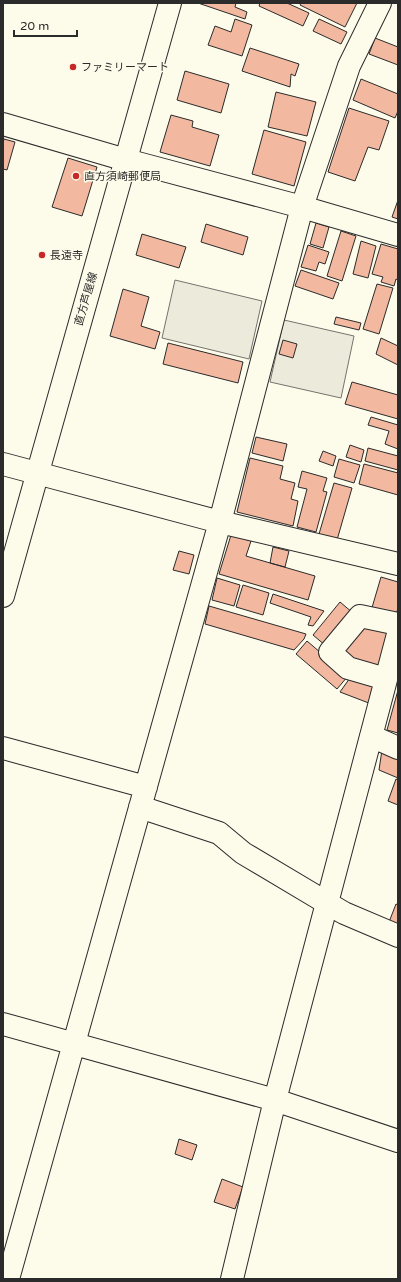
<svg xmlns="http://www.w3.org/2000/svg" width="401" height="1282" viewBox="0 0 401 1282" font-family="'Varela Round','Noto Sans JP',sans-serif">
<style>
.parking{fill:#eceadb;stroke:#74746e}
.building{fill:#f2b8a0;stroke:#2b2b2b}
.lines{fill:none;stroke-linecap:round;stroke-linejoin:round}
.minor-casing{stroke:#2b2b2b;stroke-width:24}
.major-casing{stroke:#2b2b2b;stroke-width:24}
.minor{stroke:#fdfbea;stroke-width:22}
.major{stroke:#fdfbea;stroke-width:22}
.poi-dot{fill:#c62828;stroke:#fdfbea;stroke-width:1.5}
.labels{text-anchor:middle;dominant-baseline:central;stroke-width:3;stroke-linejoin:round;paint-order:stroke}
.poi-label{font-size:11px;fill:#2b2b2b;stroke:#fdfbea;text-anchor:start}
.street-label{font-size:11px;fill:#2b2b2b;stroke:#fdfbea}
</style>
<rect width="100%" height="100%" fill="#fdfbea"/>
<path class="parking" d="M175 280 262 301 249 359 162 338Z
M284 320 354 336 341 398 270 382Z"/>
<path class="building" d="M198 3H236L235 7 247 12 245 19Z
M260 3H287L309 13 303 26 259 6Z
M301 3H357L345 27 300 5Z
M235 19 252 25 242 56 208 45 215 26 231 32Z
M319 19 347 32 341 44 313 31Z
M375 38 398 47V65L369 54Z
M250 48 299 64 295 76 291 74 290 87 242 71Z
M185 71 229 84 221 113 177 100Z
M361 79 398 94V111L395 118 353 100Z
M276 92 316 102 307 136 268 127Z
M349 108 389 121 379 150 368 147 355 181 328 172Z
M171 115 193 121 192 127 219 135 210 166 160 152Z
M264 130 306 142 294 186 252 174Z
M4 139 15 142 7 170 3 169V143Z
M68 158 97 167 82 216 52 207Z
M398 200V219L392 217Z
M316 223 329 227 323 248 310 244Z
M206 224 248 237 243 255 201 242Z
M341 231 356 236 342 281 327 276Z
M142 234 186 247 179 268 136 255Z
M361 241 376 246 368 278 353 274Z
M381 244 398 249V280L396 279 394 286 381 282 383 277 372 274Z
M308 245 329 252 325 264 319 262 316 271 301 267Z
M301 270 339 283 333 299 295 286Z
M377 284 393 288 379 334 363 329Z
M123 289 149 297 141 326 160 332 155 349 110 336Z
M336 317 361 323 359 330 334 324Z
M381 338 398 346V365L376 354Z
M283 340 297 344 293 358 279 354Z
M168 343 243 362 238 383 163 364Z
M352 382 398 395V419L345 404Z
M371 417 398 425V449L385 444 389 431 368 425Z
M256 437 287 444 283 461 252 453Z
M350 445 364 450 361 462 346 457Z
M368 448 398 456V470L365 461Z
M323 451 336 456 333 466 319 461Z
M250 458 283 466 280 479 295 483 291 499 298 501 293 526 237 512Z
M339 459 360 465 354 483 334 477Z
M364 464 398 473V495L359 484Z
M302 471 327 478 323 491 327 492 316 532 297 527 307 489 298 487Z
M334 483 352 488 337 540 319 534Z
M231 535 251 541 246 556 315 576 308 600 219 574Z
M273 547 289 551 285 567 270 563Z
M179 551 194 555 189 574 173 570Z
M381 577 398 582V608L395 618 371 611Z
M217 578 240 585 234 606 212 600Z
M243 585 269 593 263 615 236 607Z
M273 594 324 611 313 626 308 625 311 617 270 603Z
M340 602 353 613 326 646 313 635Z
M209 606 306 634 304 639 294 650 205 624Z
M362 622 394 630 383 668 352 663 337 650Z
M307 641 348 676 337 689 296 654Z
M352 675 380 685 374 705 340 692Z
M398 690V733L387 730Z
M382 750 398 756V778L379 770Z
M396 779 398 780V805L388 801Z
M396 904 398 905V926L389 922Z
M179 1139 197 1145 192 1160 175 1154Z
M222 1179 243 1187 235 1209 214 1202Z"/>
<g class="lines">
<g class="minor-casing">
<path id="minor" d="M3 124 126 160 302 207 398 235
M3 464 220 522 398 564
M386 679 348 668 330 652 360 616 398 624
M371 736 398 748
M3 748 146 787
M140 807 219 833 243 853 327 903 344 913 398 936
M3 1024 275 1100 398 1141
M8 1279 220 522 302 207 349 66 380 3
M232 1279 275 1100 398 634"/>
</g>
<g class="major-casing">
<path id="major" d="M3 596 170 3"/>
</g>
<use href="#minor" class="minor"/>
<use href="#major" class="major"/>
</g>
<g class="poi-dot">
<circle cx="73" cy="67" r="4"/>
<circle cx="76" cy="176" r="4"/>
<circle cx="42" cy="255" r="4"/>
</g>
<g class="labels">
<g class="poi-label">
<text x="81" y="67">ファミリーマート</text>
<text x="84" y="176">直方須崎郵便局</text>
<text x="50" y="255">長遠寺</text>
</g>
<g class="street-label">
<text transform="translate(86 299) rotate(-74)">直方芦屋線</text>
</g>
</g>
<rect width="401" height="1282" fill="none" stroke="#2b2b2b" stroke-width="8"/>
<path d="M14 30v6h63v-6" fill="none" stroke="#2b2b2b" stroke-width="2"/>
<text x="20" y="30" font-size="12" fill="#2b2b2b" stroke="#fdfbea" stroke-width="3" paint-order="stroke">20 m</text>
</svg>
